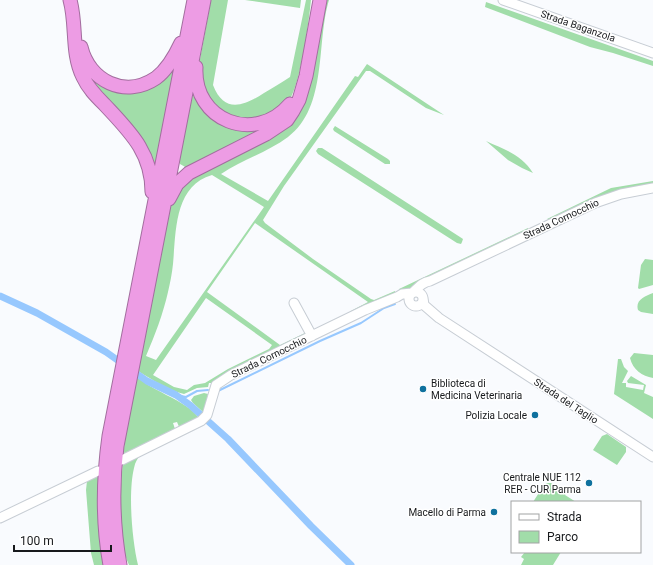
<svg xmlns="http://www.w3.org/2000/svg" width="653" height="565" viewBox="0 0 653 565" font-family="Roboto,sans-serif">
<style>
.green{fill:#a1dda9;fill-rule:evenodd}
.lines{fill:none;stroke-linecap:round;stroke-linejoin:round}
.stream{stroke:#97c8fe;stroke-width:2}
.canal{stroke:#97c8fe;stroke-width:7}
.minor-casing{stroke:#c7cdd4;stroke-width:11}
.highway-casing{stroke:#a26e9e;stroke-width:15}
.minor{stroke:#fff;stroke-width:9}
.highway{stroke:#ed9ce4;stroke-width:13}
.poi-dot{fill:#0f719e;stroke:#fff;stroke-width:1.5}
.labels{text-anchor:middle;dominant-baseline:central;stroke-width:3;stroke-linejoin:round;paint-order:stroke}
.street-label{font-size:10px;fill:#17191c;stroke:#fff}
.poi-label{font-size:10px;fill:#17191c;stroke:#fff;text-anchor:end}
</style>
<rect width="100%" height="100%" fill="#f9fbfe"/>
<path class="green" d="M211 0H228L213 85C224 114 244 106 264 93 273 88 282 82 290 77L306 0H311C309 21 300 92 286 105 280 111 255 118 246 122L213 108 198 70Z
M245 0H301L300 8Z
M324 0H329C316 42 328 107 288 137 268 152 242 160 221 174L268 201 355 76 358 77 367 64 444 115 426 108 370 71H366L284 186 263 220 265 223 313 259 371 299 374 300 395 291V294L351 312V311L368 302 255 223 207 292 280 345 305 333V335L213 383H209L208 387 197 388 184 394C167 390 153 380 138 371L171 204 182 184 290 121ZM212 175 264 207 156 360 146 356C155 335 163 314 168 292 170 283 172 274 173 264 176 232 174 186 212 175ZM206 298 272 345 269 349 228 369 205 383 194 385 187 390 174 387 153 375Z
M486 2 653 61V66L613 53 590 47 485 7Z
M174 68 156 162H154L101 97 84 69 110 88Z
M193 93 203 106 266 128 187 168 180 164 179 160Z
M335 126 388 159 390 161V164H385L334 131 333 129Z
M486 141C505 150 521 154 533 173L522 168 508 160Z
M318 148H322L460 237 463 239 462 242 461 244 457 243 318 154 316 151Z
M653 181V185L549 220 547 219 611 188Z
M528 228V230L410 289 400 292 399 289Z
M645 259 653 260V285L639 289 638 288 641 265Z
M653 293V314L641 312 638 310C635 300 645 296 653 293Z
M634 353 653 355V378C642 376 633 370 630 358Z
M618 359H621L624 367 628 371 622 383H626V387L643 390 644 385 628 383 627 381 631 376 646 385 644 393 653 397V419L614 394Z
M137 377C145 383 152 388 161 392 175 400 189 405 199 418L180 429 177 422 173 423 175 429 123 457 126 430Z
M204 393 208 394 207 397H209L203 412 193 403 191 400 194 396Z
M607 434 626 447V452L617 465 593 450 602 436Z
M141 454C138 458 135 462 134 468 128 493 132 540 138 565H129C117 540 120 490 123 462Z
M98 475V515L104 565H94L91 553 86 490 87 481Z
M547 483H551L566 493 565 495 576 502H533L544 485Z
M525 552H561L553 565H521L524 559 521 557Z"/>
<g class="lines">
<path class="stream" d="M218 391 320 341 361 323 384 308 395 304
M176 395 186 397 197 391 208 390"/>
<path class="canal" d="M0 296 37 313 106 352 147 381 176 395 190 405 228 439 311 526 351 565"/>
<g class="minor-casing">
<path id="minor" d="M503 0 653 53
M409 299a7 7 0 1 1 14 0a7 7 0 1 1-14 0Z
M423 298 424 305 439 318 653 457
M294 303 312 336
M122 460 201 421 207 415 216 385 231 375 365 310 397 297 402 294 412 293C419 287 421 283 430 281L595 203 621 194 653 188
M0 518 98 471"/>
</g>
<g class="highway-casing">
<path id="highway" d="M70 0C77 25 71 53 83 77 88 88 96 96 104 104 129 131 152 152 152 192
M81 47C89 81 125 99 156 78 168 69 175 56 181 43
M196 67C193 121 255 145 290 104
M169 199 177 184 189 173 266 134 287 120 293 111 299 100 306 76 320 0
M110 565C102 522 103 479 109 436L194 0
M120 565C113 526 112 486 117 446L204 0"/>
</g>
<use href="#minor" class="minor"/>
<use href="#highway" class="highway"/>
</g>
<g class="poi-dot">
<circle cx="423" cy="389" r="4"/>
<circle cx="535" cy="415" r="4"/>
<circle cx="589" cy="483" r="4"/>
<circle cx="494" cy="512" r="4"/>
</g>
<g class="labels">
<g class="street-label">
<text transform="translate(578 26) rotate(19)">Strada Baganzola</text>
<text transform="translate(561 219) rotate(-25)">Strada Cornocchio</text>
<text transform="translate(269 357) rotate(-26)">Strada Cornocchio</text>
<text transform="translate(566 401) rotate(33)">Strada del Taglio</text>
</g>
<g class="poi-label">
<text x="431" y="383" text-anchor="start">Biblioteca di<tspan x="431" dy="12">Medicina Veterinaria</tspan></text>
<text x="527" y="415">Polizia Locale</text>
<text x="581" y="477">Centrale NUE 112<tspan x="581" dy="12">RER - CUR Parma</tspan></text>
<text x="486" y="512">Macello di Parma</text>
</g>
</g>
<rect x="511" y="501" width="130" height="52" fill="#ffffff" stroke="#a2a3a4"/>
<rect x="519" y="514" width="20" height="6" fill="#ffffff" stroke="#a2a3a4"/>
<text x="547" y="521" font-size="12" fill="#17191c">Strada</text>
<rect x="519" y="531" width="20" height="12" fill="#a1dda9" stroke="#a2a3a4"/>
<text x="547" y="541" font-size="12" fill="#17191c">Parco</text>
<path d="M14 545v6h97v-6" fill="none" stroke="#17191c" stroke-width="2"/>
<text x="20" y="545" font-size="12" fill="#17191c" stroke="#ffffff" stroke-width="3" paint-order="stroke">100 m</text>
</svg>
